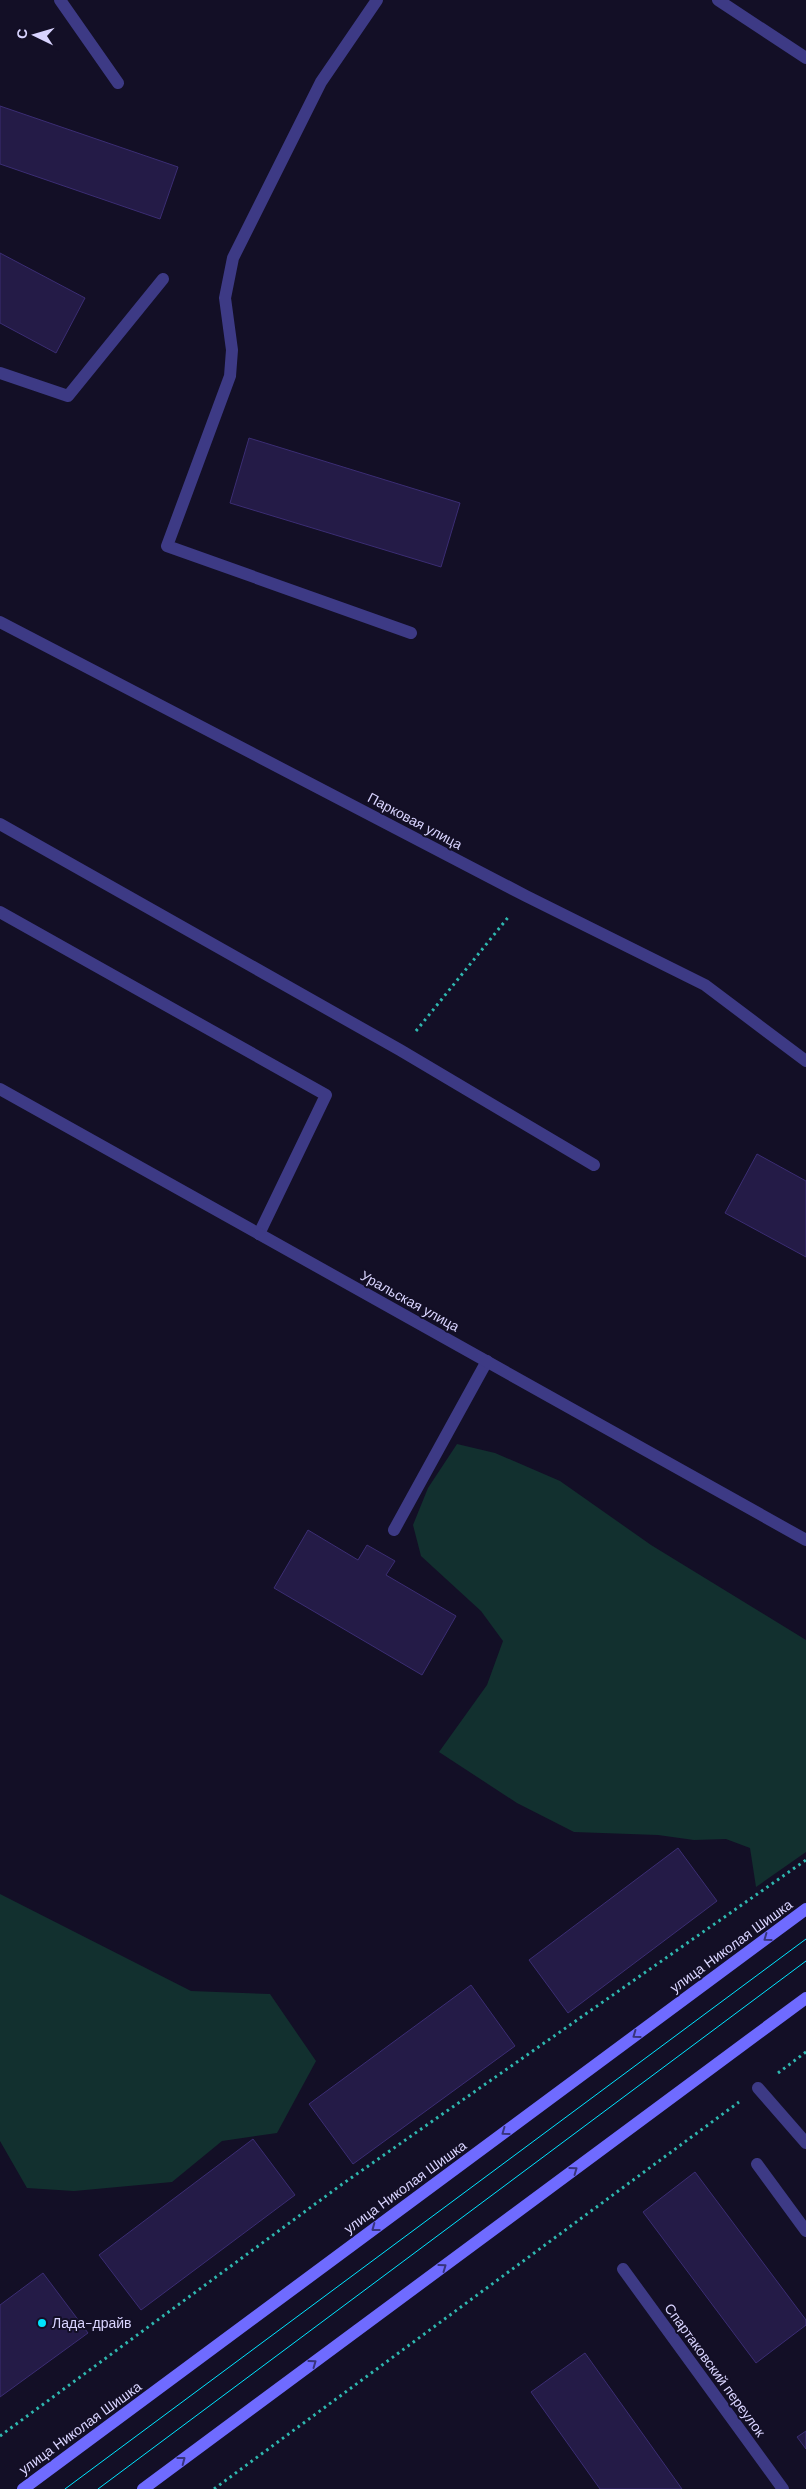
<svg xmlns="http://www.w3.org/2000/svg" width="806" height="2489" viewBox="0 0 806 2489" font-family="'DM Sans',sans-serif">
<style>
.green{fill:#12302f}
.building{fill:#241b47;stroke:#3b2d73}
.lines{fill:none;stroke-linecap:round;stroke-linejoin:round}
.path{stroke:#2fb8b0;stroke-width:3;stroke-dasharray:2.5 4;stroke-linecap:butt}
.service{stroke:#3d3a85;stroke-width:12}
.minor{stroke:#3d3a85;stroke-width:12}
.tertiary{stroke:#3d3a85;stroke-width:12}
.secondary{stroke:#6f6bff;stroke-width:12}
.tram{stroke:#00e5ff;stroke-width:1}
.oneway{stroke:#38347d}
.poi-dot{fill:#00e5ff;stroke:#130f26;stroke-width:2}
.labels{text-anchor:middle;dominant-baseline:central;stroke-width:4;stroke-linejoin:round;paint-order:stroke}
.street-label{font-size:14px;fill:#d9d4ff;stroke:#130f26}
.poi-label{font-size:14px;fill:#d9d4ff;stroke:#130f26;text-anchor:start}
</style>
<rect width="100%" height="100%" fill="#130f26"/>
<path class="green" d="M457 1444 495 1453 560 1481 651 1545 806 1640V1852L756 1887 750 1848 726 1839 694 1840 658 1835 574 1832 517 1803 439 1752 487 1685 503 1641 481 1611 421 1556 413 1525 428 1488Z
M0 1894 191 1991 270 1994 316 2061 277 2133 222 2141 172 2182 74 2191 27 2188 0 2141Z"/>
<path class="building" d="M0 106 178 167 160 219 0 164Z
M0 253 85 298 56 353 0 323Z
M249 438 460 503 441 567 230 503Z
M757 1154 806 1181V1257L725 1213Z
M308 1530 358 1560 367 1545 395 1561 386 1575 456 1616 422 1675 274 1588Z
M678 1848 717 1901 568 2013 529 1960Z
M471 1985 515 2046 353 2164 309 2104Z
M253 2139 295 2195 141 2310 99 2255Z
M695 2172 806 2320V2325L756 2363 643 2212Z
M43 2273 88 2333 0 2397V2305Z
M585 2353 682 2489H600L531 2392Z
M806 2431V2449L797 2437Z"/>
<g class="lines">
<path class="path" d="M416 1031 510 915
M778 2073 806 2052
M0 2436 341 2185 806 1860
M214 2489 739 2102"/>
<path class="service" d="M60 0 118 83
M0 373 68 396 163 279
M0 824 400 1050 594 1165
M0 912 326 1095 259 1234
M394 1530 487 1361
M758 2088 806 2143
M757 2164 806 2231"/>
<path class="minor" d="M377 0 321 82 233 258 225 298 232 350 230 376 167 546 411 633
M718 0 806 58
M0 622 526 896 705 985 806 1061
M623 2269 783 2489"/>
<path class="tertiary" d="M0 1089 806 1540"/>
<path class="secondary" d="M23 2489 806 1909
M143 2489 806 1998"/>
<path class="tram" d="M65 2489 806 1939
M98 2489 806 1961"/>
</g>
<defs><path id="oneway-chevron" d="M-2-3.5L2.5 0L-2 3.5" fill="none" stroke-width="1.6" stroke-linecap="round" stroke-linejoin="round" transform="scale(1.25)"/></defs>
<g class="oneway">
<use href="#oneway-chevron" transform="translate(767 1938) rotate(144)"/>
<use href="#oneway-chevron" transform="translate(636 2035) rotate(144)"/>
<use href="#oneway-chevron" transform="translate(505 2132) rotate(144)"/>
<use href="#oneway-chevron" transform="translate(574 2170) rotate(-36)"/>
<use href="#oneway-chevron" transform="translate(375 2228) rotate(143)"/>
<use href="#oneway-chevron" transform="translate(443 2267) rotate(-36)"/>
<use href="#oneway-chevron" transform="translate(313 2363) rotate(-36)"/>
<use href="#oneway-chevron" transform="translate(182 2460) rotate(-37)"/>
</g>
<circle class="poi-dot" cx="42" cy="2323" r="5"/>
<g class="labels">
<g class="street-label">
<text transform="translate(415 821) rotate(28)">Парковая улица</text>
<text transform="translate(410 1301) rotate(29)">Уральская улица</text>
<text transform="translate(731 1946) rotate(-36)">улица Николая Шишка</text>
<text transform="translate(405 2187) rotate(-36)">улица Николая Шишка</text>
<text transform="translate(715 2370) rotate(54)">Спартаковский переулок</text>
<text transform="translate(80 2428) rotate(-36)">улица Николая Шишка</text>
</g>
<g class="poi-label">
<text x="52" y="2323">Лада-драйв</text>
</g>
</g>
<g transform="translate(35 35) rotate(275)" stroke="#130f26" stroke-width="4" paint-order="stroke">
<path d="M0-4L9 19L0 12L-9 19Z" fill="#d9d4ff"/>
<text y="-8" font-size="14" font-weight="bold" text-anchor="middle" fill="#d9d4ff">С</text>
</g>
</svg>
